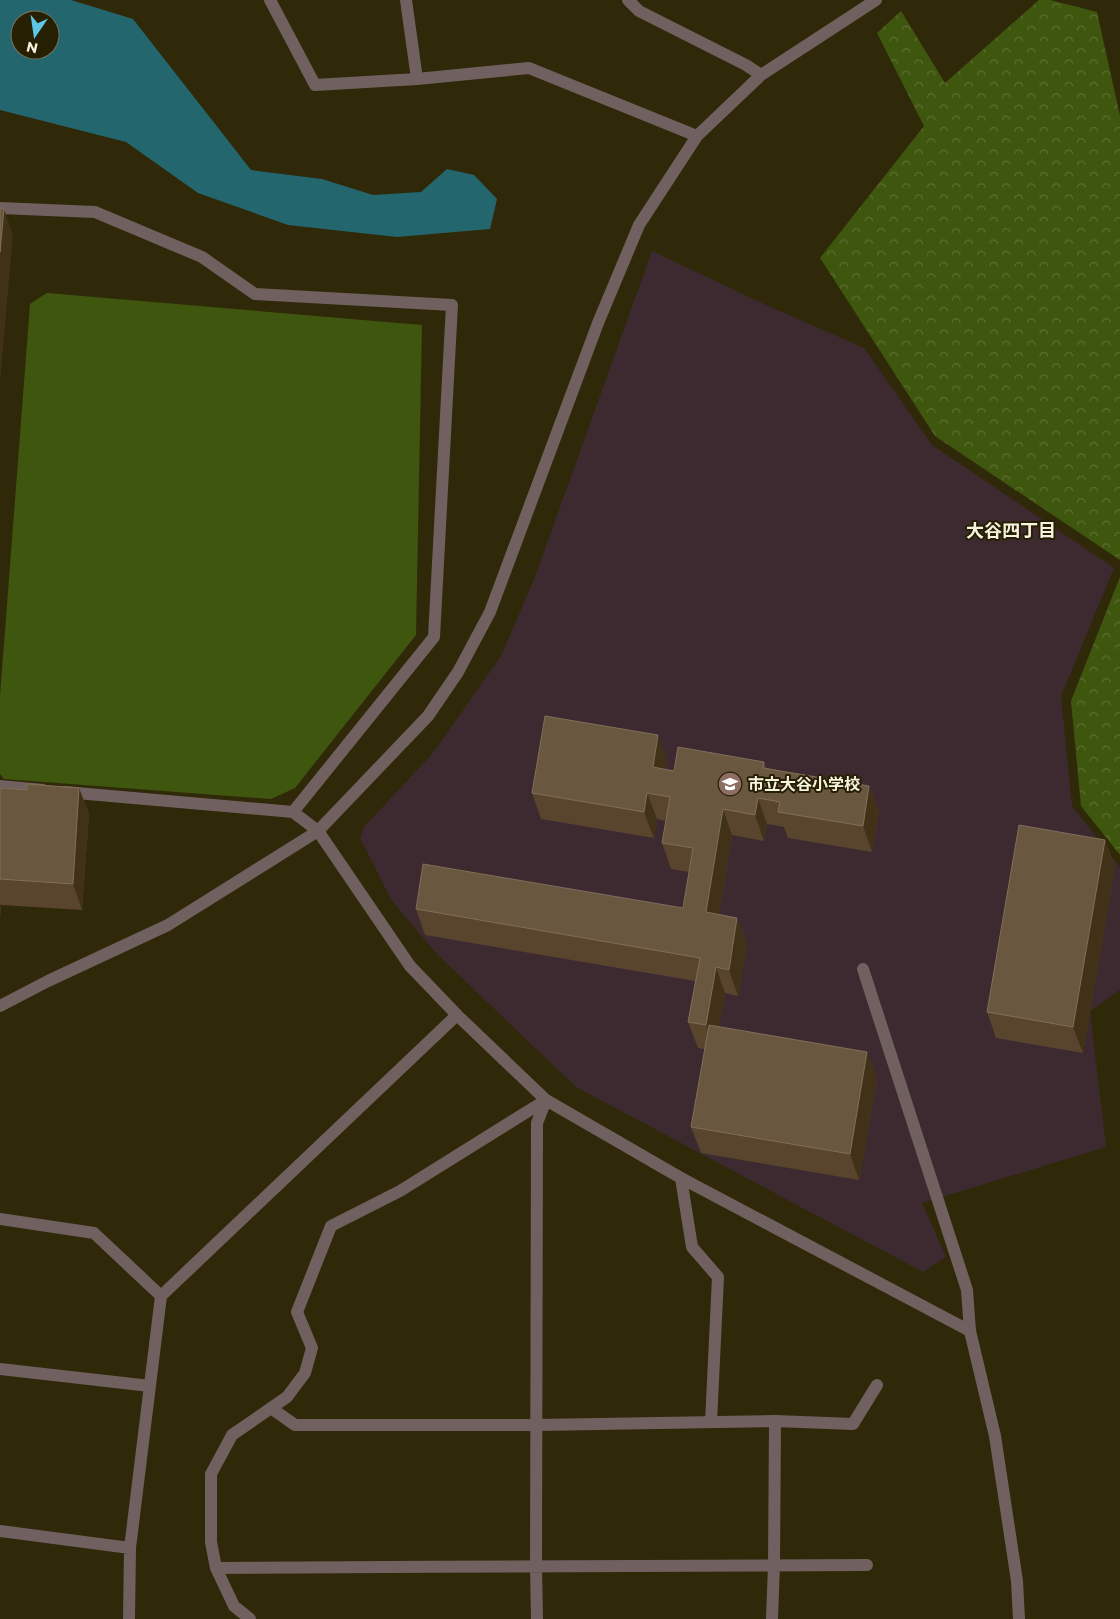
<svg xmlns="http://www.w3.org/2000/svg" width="1120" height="1619" viewBox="0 0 1120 1619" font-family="Montserrat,'Noto Sans JP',sans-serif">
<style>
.education{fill:#3d2a31}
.forest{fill:url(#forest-crowns)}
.pitch{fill:#3f560f}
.water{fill:#24666e;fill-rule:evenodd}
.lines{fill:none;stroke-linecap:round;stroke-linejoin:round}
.minor{stroke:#716060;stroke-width:12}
.wall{fill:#59442d}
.shaded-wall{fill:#413116}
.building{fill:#6a5740;stroke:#806f59}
.labels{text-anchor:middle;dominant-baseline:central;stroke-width:4;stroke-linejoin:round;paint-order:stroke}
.poi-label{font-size:16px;font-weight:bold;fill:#f7f3e1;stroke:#261f01;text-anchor:start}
.neighbourhood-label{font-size:18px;font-weight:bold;fill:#f7f3e1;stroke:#261f01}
</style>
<defs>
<pattern id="forest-crowns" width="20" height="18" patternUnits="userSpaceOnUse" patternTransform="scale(1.25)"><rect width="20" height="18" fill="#3f560f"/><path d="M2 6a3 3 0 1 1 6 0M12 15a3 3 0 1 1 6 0" fill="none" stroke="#5c6f32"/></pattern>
</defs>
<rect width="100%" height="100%" fill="#2f2909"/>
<path class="education" d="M652 251 766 305 864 348 932 445 1114 568 1061 696 1072 806 1120 867V990L1090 1011 1106 1147 922 1203 946 1257 923 1272 576 1087 437 954 392 901 360 838 364 827 433 753 501 656 535 577Z"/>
<path class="forest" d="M1039 0H1050L1097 12 1120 116V560L935 436 820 258 924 126 877 33 901 11 945 83Z
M1120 577V855L1081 806 1071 701Z"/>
<path class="pitch" d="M47 293 422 325 416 635 295 788 271 799 4 779 0 774V696L30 304Z"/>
<path class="water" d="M0 0H71L133 19 251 170 322 179 373 195 421 192 447 169 474 175 497 199 490 229 397 237 288 225 198 193 126 142 0 110ZM20 20H50V50H20Z"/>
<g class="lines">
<path class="minor" d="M270 0 315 85 417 79
M406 0 417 79 529 68 697 136
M628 0 639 11 746 65 761 75
M0 208 95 212 202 257 255 294 452 305 434 637 293 812
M0 786 43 790
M65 792 293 812 318 831 410 966 457 1015 546 1100 681 1178 970 1331
M863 969 967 1290 970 1331 995 1436 1017 1581 1019 1619
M0 1006 48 981 168 925 318 831 428 716 458 672 490 612 598 323 639 225 697 136 761 75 876 0
M681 1178 692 1247 718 1277 711 1422
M0 1219 94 1233 161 1296
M0 1369 150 1386
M271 1408 295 1425H537L775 1421 774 1565 772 1619
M775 1421 853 1424 877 1385
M0 1531 130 1548
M216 1568 234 1606 250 1619
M129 1619 130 1548 161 1296 457 1015
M537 1619 536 1566 537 1123 546 1100 400 1191 331 1226 297 1312 312 1348 305 1373 287 1397 232 1435 211 1474V1542L216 1568C433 1567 650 1565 867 1565"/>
</g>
<path class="wall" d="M667 761 666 769 674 771 764 762 766 768 869 786 879 812 872 852 788 838 784 827 767 824 764 841 732 835 719 914 737 918 747 944 738 996 725 993 719 1027 867 1052 877 1078 859 1180 701 1153 691 1127 705 1049 698 1048 688 1022 695 981 425 935 416 909 683 908 689 872 671 869 662 843 666 821 657 819 654 838 541 819 532 793Z
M0 788 27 790 79 788 89 814 82 910 1 905 0 920Z
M1105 840 1115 866 1083 1053 996 1038 987 1012Z"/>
<path class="shaded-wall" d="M4 209 13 235 0 381V252Z
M658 735 667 761 662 793 653 767Z
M869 786 879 812 872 852 863 826Z
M79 788 89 814 82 910 73 884Z
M647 793 657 819 654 838 644 812Z
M758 798 767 824 764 841 755 815Z
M723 809 732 835 715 938 706 912Z
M1105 840 1115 866 1083 1053 1073 1027Z
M0 902 1 905 0 920Z
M737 918 747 944 738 996 729 970Z
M716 967 725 993 715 1051 706 1025Z
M867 1052 877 1078 859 1180 850 1154Z"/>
<path class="building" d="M0 208 4 209 0 252Z
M545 716 658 735 653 767 674 771 678 747 764 762 763 768 869 786 863 826 778 812 780 802 758 798 755 815 723 809 706 912 737 918 729 970 716 967 706 1025 688 1022 700 958 416 909 423 864 683 908 693 848 662 843 670 797 647 793 644 812 532 793Z
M27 784 79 788 73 884 0 879V788L27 790Z
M1019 825 1105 840 1073 1027 987 1012Z
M709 1025 867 1052 850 1154 691 1127Z"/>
<defs>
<g id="school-disc" transform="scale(1.25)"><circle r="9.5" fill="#8d6e63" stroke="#261f01"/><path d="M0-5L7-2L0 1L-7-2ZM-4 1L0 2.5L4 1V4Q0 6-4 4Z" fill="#fff"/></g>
</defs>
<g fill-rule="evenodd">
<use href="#school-disc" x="730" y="784"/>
</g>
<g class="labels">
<g class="poi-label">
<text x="748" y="784">市立大谷小学校</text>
</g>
<g class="neighbourhood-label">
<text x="1011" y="531">大谷四丁目</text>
</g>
</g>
<g transform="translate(35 35) rotate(193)"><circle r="24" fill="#261f01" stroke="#7a745b"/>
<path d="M0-4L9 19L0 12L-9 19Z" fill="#5dc7e8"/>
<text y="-8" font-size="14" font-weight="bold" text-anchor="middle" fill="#f7f3e1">N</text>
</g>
</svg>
